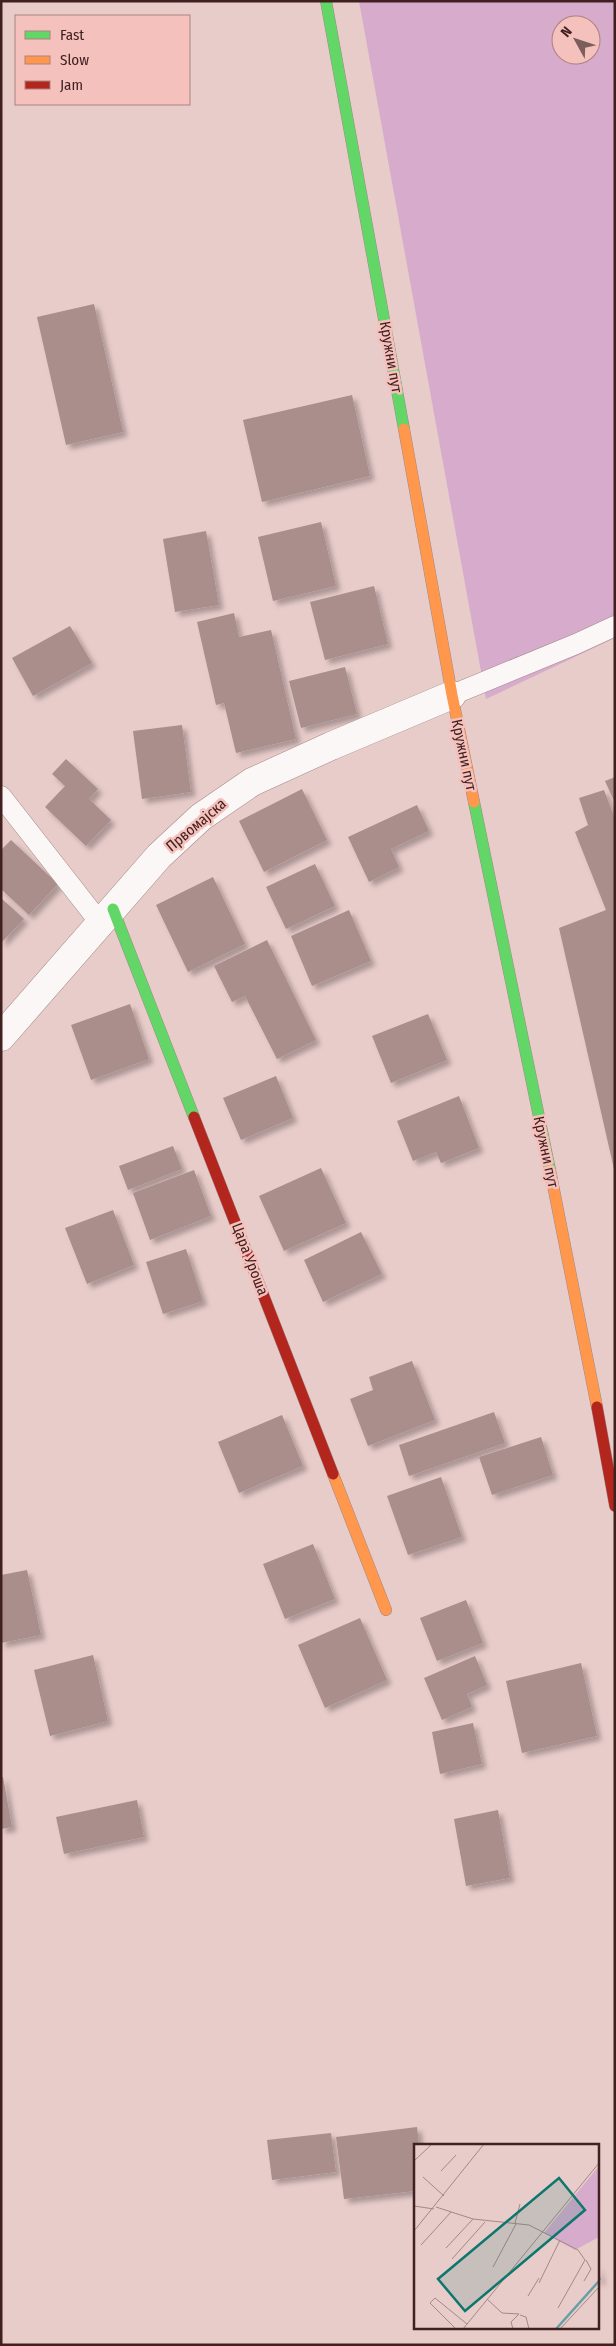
<svg xmlns="http://www.w3.org/2000/svg" width="616" height="2346" viewBox="0 0 616 2346" font-family="'Fira Sans Condensed',sans-serif">
<style>
.green{fill:#d6abcb;fill-rule:evenodd}
.building{fill:#a98e8c;filter:url(#shadow)}
.lines{fill:none;stroke-linecap:round;stroke-linejoin:round}
.lane-casing{stroke:#a38987;stroke-width:21}
.street-casing{stroke:#a38987;stroke-width:29}
.fast-casing{stroke:#a38987;stroke-width:12}
.slow-casing{stroke:#a38987;stroke-width:12}
.jam-casing{stroke:#a38987;stroke-width:12}
.lane{stroke:#fcf7f7;stroke-width:20}
.street{stroke:#fcf7f7;stroke-width:28}
.fast{stroke:#63d668;stroke-width:11}
.slow{stroke:#ff974d;stroke-width:11}
.jam{stroke:#b3261e;stroke-width:11}
.labels{text-anchor:middle;dominant-baseline:central;stroke-width:5;stroke-linejoin:round;paint-order:stroke}
.street-label{font-size:15px;fill:#41211f;stroke:#f5c1bd}
.inset-river{fill:none;stroke:#669fa5;stroke-width:2.5}
.inset-road{fill:none;stroke:#a58886;stroke-width:1}
.view{fill:#0f766e;fill-opacity:0.15;stroke:#0f766e;stroke-width:2.5}
.inset-edge{fill:none;stroke:#41211f;stroke-width:2.5}
</style>
<defs>
<filter id="shadow"><feDropShadow dx="4.5" dy="4.5" stdDeviation="2.5" flood-color="#0004"/></filter>
</defs>
<rect width="100%" height="100%" fill="#e8ccca"/>
<path class="green" d="M359 1H615V638L486 699ZM561 25H591V55H561Z"/>
<path class="building" d="M94 304 123 432 66 445 37 317Z
M352 395 370 476 262 502 243 420Z
M321 522 336 586 273 601 258 537Z
M206 531 219 605 175 612 163 539Z
M374 586 388 644 325 660 310 602Z
M234 613 239 637 271 630 296 739 236 753 224 703 216 705 197 622Z
M70 626 92 663 33 696 12 658Z
M345 667 357 714 301 728 289 681Z
M182 725 191 792 142 799 133 731Z
M66 759 98 789 89 799 111 820 86 846 45 807 65 786 52 774Z
M615 777V803L605 781Z
M302 789 327 840 264 872 239 821Z
M604 790 615 819 614 1169 559 928 606 910 575 832 588 825 579 798Z
M417 805 429 831 391 849 399 867 369 882 348 837Z
M11 840 58 884 29 915 1 889V850Z
M315 864 335 906 286 929 266 887Z
M213 877 245 944 188 972 156 905Z
M1 898 24 919 1 943Z
M349 910 371 961 312 986 291 936Z
M267 940 316 1040 277 1059 245 996 232 1002 214 966Z
M130 1004 149 1059 91 1080 71 1025Z
M428 1014 447 1060 391 1083 372 1036Z
M276 1076 293 1118 241 1140 223 1098Z
M459 1096 479 1148 441 1163 436 1152 413 1161 397 1121Z
M173 1146 182 1169 128 1190 119 1166Z
M321 1168 346 1223 284 1251 259 1196Z
M194 1170 211 1216 150 1240 133 1193Z
M113 1210 134 1265 87 1284 65 1228Z
M361 1232 382 1274 323 1302 304 1260Z
M186 1249 203 1301 163 1314 146 1262Z
M412 1361 435 1420 368 1446 350 1399 373 1390 369 1377Z
M494 1412 505 1443 409 1476 399 1445Z
M282 1415 303 1466 239 1493 218 1442Z
M541 1437 553 1475 492 1495 479 1457Z
M441 1477 462 1537 408 1555 387 1496Z
M313 1544 335 1599 285 1619 263 1564Z
M27 1570 41 1635 1 1643V1575Z
M466 1600 483 1643 437 1661 420 1618Z
M360 1618 387 1680 325 1708 298 1645Z
M93 1655 108 1721 50 1736 34 1670Z
M475 1656 487 1685 467 1694 472 1707 442 1720 424 1678Z
M581 1663 597 1736 522 1753 506 1681Z
M473 1723 482 1764 440 1774 432 1732Z
M1 1777H3L12 1827 1 1829Z
M137 1800 144 1837 64 1854 56 1817Z
M498 1810 510 1878 466 1886 454 1819Z
M417 2127 419 2145H415V2191L344 2199 336 2137Z
M331 2133 336 2172 272 2180 267 2140Z
M597 2263 601 2280 597 2281Z"/>
<g class="lines">
<g class="lane-casing">
<path id="lane" d="M452 695 576 644 615 626
M1 796 101 924"/>
</g>
<g class="street-casing">
<path id="street" d="M1 1037 159 856 201 817 252 782 331 746 452 695"/>
</g>
<g class="fast-casing">
<path id="fast" d="M326 1 404 429
M474 802 550 1170
M113 909 194 1117"/>
</g>
<g class="slow-casing">
<path id="slow" d="M404 429 452 695 474 802
M550 1170 597 1407
M333 1474 386 1610"/>
</g>
<g class="jam-casing">
<path id="jam" d="M194 1117 333 1474
M597 1407 615 1506"/>
</g>
<use href="#lane" class="lane"/>
<use href="#street" class="street"/>
<use href="#fast" class="fast"/>
<use href="#slow" class="slow"/>
<use href="#jam" class="jam"/>
</g>
<g class="labels">
<g class="street-label">
<text transform="translate(391 357) rotate(80)">Кружни пут</text>
<text transform="translate(464 755) rotate(78)">Кружни пут</text>
<text transform="translate(196 825) rotate(-40)">Првомајска</text>
<text transform="translate(546 1152) rotate(78)">Кружни пут</text>
<text transform="translate(250 1259) rotate(69)">Цара Уроша</text>
</g>
</g>
<g transform="translate(414 2144)">
<rect width="185" height="185" fill="#e8ccca"/>
<path d="M185 22V93L161 106 130 89Z" fill="#d6abcb"/>
<path class="inset-river" d="M142 185 185 137"/>
<path class="inset-road" d="M0 17 18 0M27 27 42 11M9 33 30 52M0 62 20 65M22 63 59 75 115 81 164 106 171 116 144 164M101 79 106 60M0 87 70 0M7 101 37 68M32 104 59 75M38 115 71 78M79 123 102 80M170 137 177 125 172 116M125 139 146 96M114 152 125 134M73 155 88 169 105 170 97 178 99 185M106 171 112 173 115 185M42 185 16 159 21 154 53 180M49 185 185 19M146 185 185 143"/>
<path class="view" d="M145 34 171 66 51 167 24 135Z"/>
<rect width="185" height="185" class="inset-edge"/>
</g>
<rect width="616" height="2346" fill="none" stroke="#41211f" stroke-width="5"/>
<rect x="15" y="15" width="175" height="90" fill="#f5c1bd" stroke="#ad817e"/>
<rect x="25" y="31" width="25" height="8" fill="#63d668" stroke="#ad817e"/>
<text x="60" y="40" font-size="15" fill="#41211f">Fast</text>
<rect x="25" y="56" width="25" height="8" fill="#ff974d" stroke="#ad817e"/>
<text x="60" y="65" font-size="15" fill="#41211f">Slow</text>
<rect x="25" y="81" width="25" height="8" fill="#b3261e" stroke="#ad817e"/>
<text x="60" y="90" font-size="15" fill="#41211f">Jam</text>
<g transform="translate(576 40) rotate(310)"><circle r="24" fill="#f5c1bd" stroke="#ad817e"/>
<path d="M0-4L9 19L0 12L-9 19Z" fill="#7b5d5b"/>
<text y="-8" font-size="14" font-weight="bold" text-anchor="middle" fill="#41211f">N</text>
</g>
</svg>
